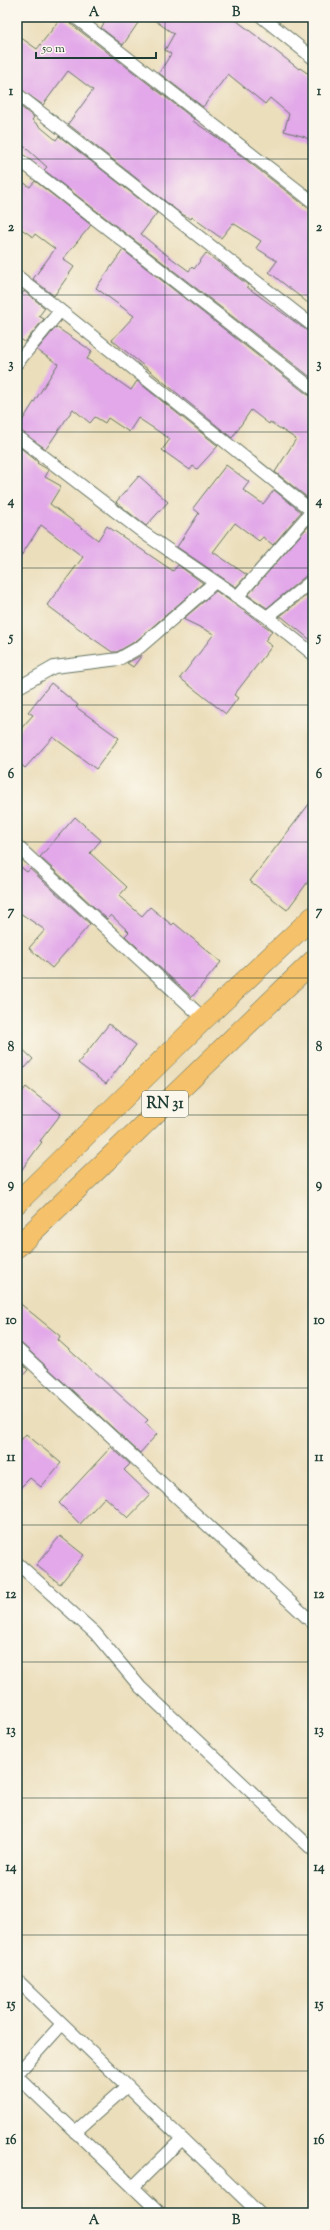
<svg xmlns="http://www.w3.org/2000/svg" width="330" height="2230" viewBox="0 0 330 2230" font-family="'Sorts Mill Goudy',serif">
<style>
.building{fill:#e2a8e9}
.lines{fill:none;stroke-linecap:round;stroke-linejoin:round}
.minor-casing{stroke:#667563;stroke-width:14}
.trunk-casing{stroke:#667563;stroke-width:22}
.minor{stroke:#fff;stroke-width:12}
.trunk{stroke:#f5c16b;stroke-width:21}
.grid{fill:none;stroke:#1f3d34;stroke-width:1;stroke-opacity:0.55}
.labels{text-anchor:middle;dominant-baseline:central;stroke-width:3;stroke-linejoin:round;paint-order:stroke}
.shield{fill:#fbf7ec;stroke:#61756b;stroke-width:1}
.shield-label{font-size:15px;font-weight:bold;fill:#1f3d34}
.neatline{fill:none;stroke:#1f3d34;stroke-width:1.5}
.grid-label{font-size:13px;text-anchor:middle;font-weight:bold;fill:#1f3d34}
</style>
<rect width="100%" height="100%" fill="#fbf7ec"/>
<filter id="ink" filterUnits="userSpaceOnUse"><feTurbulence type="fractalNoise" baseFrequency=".025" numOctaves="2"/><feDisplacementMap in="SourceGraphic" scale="8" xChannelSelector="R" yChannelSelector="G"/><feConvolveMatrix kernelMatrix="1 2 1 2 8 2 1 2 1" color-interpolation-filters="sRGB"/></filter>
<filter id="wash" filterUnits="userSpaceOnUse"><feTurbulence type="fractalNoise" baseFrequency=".012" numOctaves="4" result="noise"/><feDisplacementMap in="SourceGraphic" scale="16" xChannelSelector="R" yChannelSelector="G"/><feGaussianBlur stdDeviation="0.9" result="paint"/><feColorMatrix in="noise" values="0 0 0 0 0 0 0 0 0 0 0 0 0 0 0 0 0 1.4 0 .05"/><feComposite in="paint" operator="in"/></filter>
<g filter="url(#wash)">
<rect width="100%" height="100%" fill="#ebdebb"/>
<g id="blocks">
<path class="building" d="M62 17 194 119 193 121 218 138 308 208 313 209V307L269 272 277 261 256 248 261 241 233 223 221 238 192 217 191 219 180 213 68 124 93 90 68 71 43 105 17 87V35L37 49Z
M108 17H142L123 45 101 28Z
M150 17H232L299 69 300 68 313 77V143L305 137 284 131 289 114 270 98 265 104 228 74 203 107 159 73 171 54 165 50 174 34Z
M17 104 34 117 32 120 56 140 59 136 157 213 141 234 160 250 189 271 192 267 194 269 206 253 248 285 247 287 313 335V379L44 170 47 167 17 140Z
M17 178 30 187 35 181 91 225 63 259 74 267 54 296 33 279 55 249 35 234 33 237 17 226Z
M123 250 308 395 313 396V502L275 472 296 439 270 422 269 424 251 410 232 438 112 340 134 316 96 288Z
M24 291 45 308 39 316 44 319 25 342 17 337V302Z
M56 327 92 351 87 359 131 390 137 381 218 446 197 469 193 466 190 470 162 450 170 439 138 418 129 432 108 418 105 423 95 417 90 423 73 409 46 449 17 429 58 364 37 350Z
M17 445 38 462 37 463 49 470 45 477 61 486 50 504 98 540 107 526 173 571 178 565 203 583 136 641 117 652H112L75 626 47 605 83 557 41 525 17 562Z
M226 465 249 482 243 490 263 504 274 490 301 512 273 545 263 537 259 541 235 523 213 552 247 575 236 587 177 547 199 513 193 508Z
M139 476 168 502 146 526 116 502Z
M313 521V573L308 574 267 608 248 595Z
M313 590V642L282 617H279Z
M216 591 272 631 265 641 272 646 234 695 238 698 226 714 180 678 214 634 183 619Z
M142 655 133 667 127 663Z
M51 683 78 705 76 707 119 738 96 769 53 737 25 768 17 761V733L33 715 28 712Z
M313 799V875L287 910 250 881Z
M75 817 101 840 90 853 127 887 119 896 142 916 150 907 172 925 174 923 221 962 192 997 125 936 129 932 111 915 107 919 40 857Z
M17 864 27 872 30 869 90 924 52 968 29 948 45 930 17 911Z
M109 1024 136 1045 106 1084 78 1063Z
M17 1044 33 1059 25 1068 17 1061Z
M26 1087 61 1114 40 1141 42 1142 17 1176V1098Z
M17 1301 60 1336 58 1340 148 1420 145 1423 157 1434 140 1453 22 1344 17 1342Z
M17 1359 28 1370 17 1382Z
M26 1434 61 1463 41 1487 30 1478 17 1491V1445Z
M111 1447 130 1464 124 1470 150 1495 128 1518 105 1497 80 1524 59 1503Z
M60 1536 84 1555 60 1584 36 1565Z"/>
</g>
</g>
<g filter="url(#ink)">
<use href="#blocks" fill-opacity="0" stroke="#667563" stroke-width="1"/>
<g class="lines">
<g class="minor-casing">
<path id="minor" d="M75 17 313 202
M262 17 313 58
M17 94 313 326
M17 158 313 389
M17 276 312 511
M17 363 60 311
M17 436 145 534 267 617 313 654
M237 597 313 510
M267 617 313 580
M17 688 54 667 119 659 140 647 215 582
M17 846 204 1019
M17 1349 313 1623
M17 1563 95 1633 140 1687 313 1850
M17 1980 259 2213
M17 2074 62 2024
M17 2076 160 2213
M75 2132 127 2086
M133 2187 182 2139"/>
</g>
<g class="trunk-casing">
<path id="trunk" d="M17 1203 204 1019 313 917
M17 1247 313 961"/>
</g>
<use href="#minor" class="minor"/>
<use href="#trunk" class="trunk"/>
</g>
</g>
<path class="grid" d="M165 17V2213M17 159H313M17 295H313M17 432H313M17 568H313M17 705H313M17 842H313M17 978H313M17 1115H313M17 1252H313M17 1388H313M17 1525H313M17 1662H313M17 1798H313M17 1935H313M17 2071H313"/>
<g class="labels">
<rect class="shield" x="142" y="1091" width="46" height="26" rx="3"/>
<g class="shield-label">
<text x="165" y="1104">RN 31</text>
</g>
</g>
<rect width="330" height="2230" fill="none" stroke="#fbf7ec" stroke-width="44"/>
<path d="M36 52v6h120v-6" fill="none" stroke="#1f3d34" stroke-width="2"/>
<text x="42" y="52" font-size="12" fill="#1f3d34" stroke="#fbf7ec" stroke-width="3" paint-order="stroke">50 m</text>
<rect x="22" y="22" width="286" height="2186" class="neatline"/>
<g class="grid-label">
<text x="94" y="16">A</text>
<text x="236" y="16">B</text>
<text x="11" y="95">1</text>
<text x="319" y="95">1</text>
<text x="11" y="231">2</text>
<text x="319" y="231">2</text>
<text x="11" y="368">3</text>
<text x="319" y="368">3</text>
<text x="11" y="505">4</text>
<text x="319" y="505">4</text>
<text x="11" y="641">5</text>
<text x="319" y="641">5</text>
<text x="11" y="778">6</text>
<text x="319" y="778">6</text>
<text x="11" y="915">7</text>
<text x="319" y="915">7</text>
<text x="11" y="1051">8</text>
<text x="319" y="1051">8</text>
<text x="11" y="1188">9</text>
<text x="319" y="1188">9</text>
<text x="11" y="1324">10</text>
<text x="319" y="1324">10</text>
<text x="11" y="1461">11</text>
<text x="319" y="1461">11</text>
<text x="11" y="1598">12</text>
<text x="319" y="1598">12</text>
<text x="11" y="1734">13</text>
<text x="319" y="1734">13</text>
<text x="11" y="1871">14</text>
<text x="319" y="1871">14</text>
<text x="11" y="2008">15</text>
<text x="319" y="2008">15</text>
<text x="11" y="2144">16</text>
<text x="319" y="2144">16</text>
<text x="94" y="2224">A</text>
<text x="236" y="2224">B</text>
</g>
</svg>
